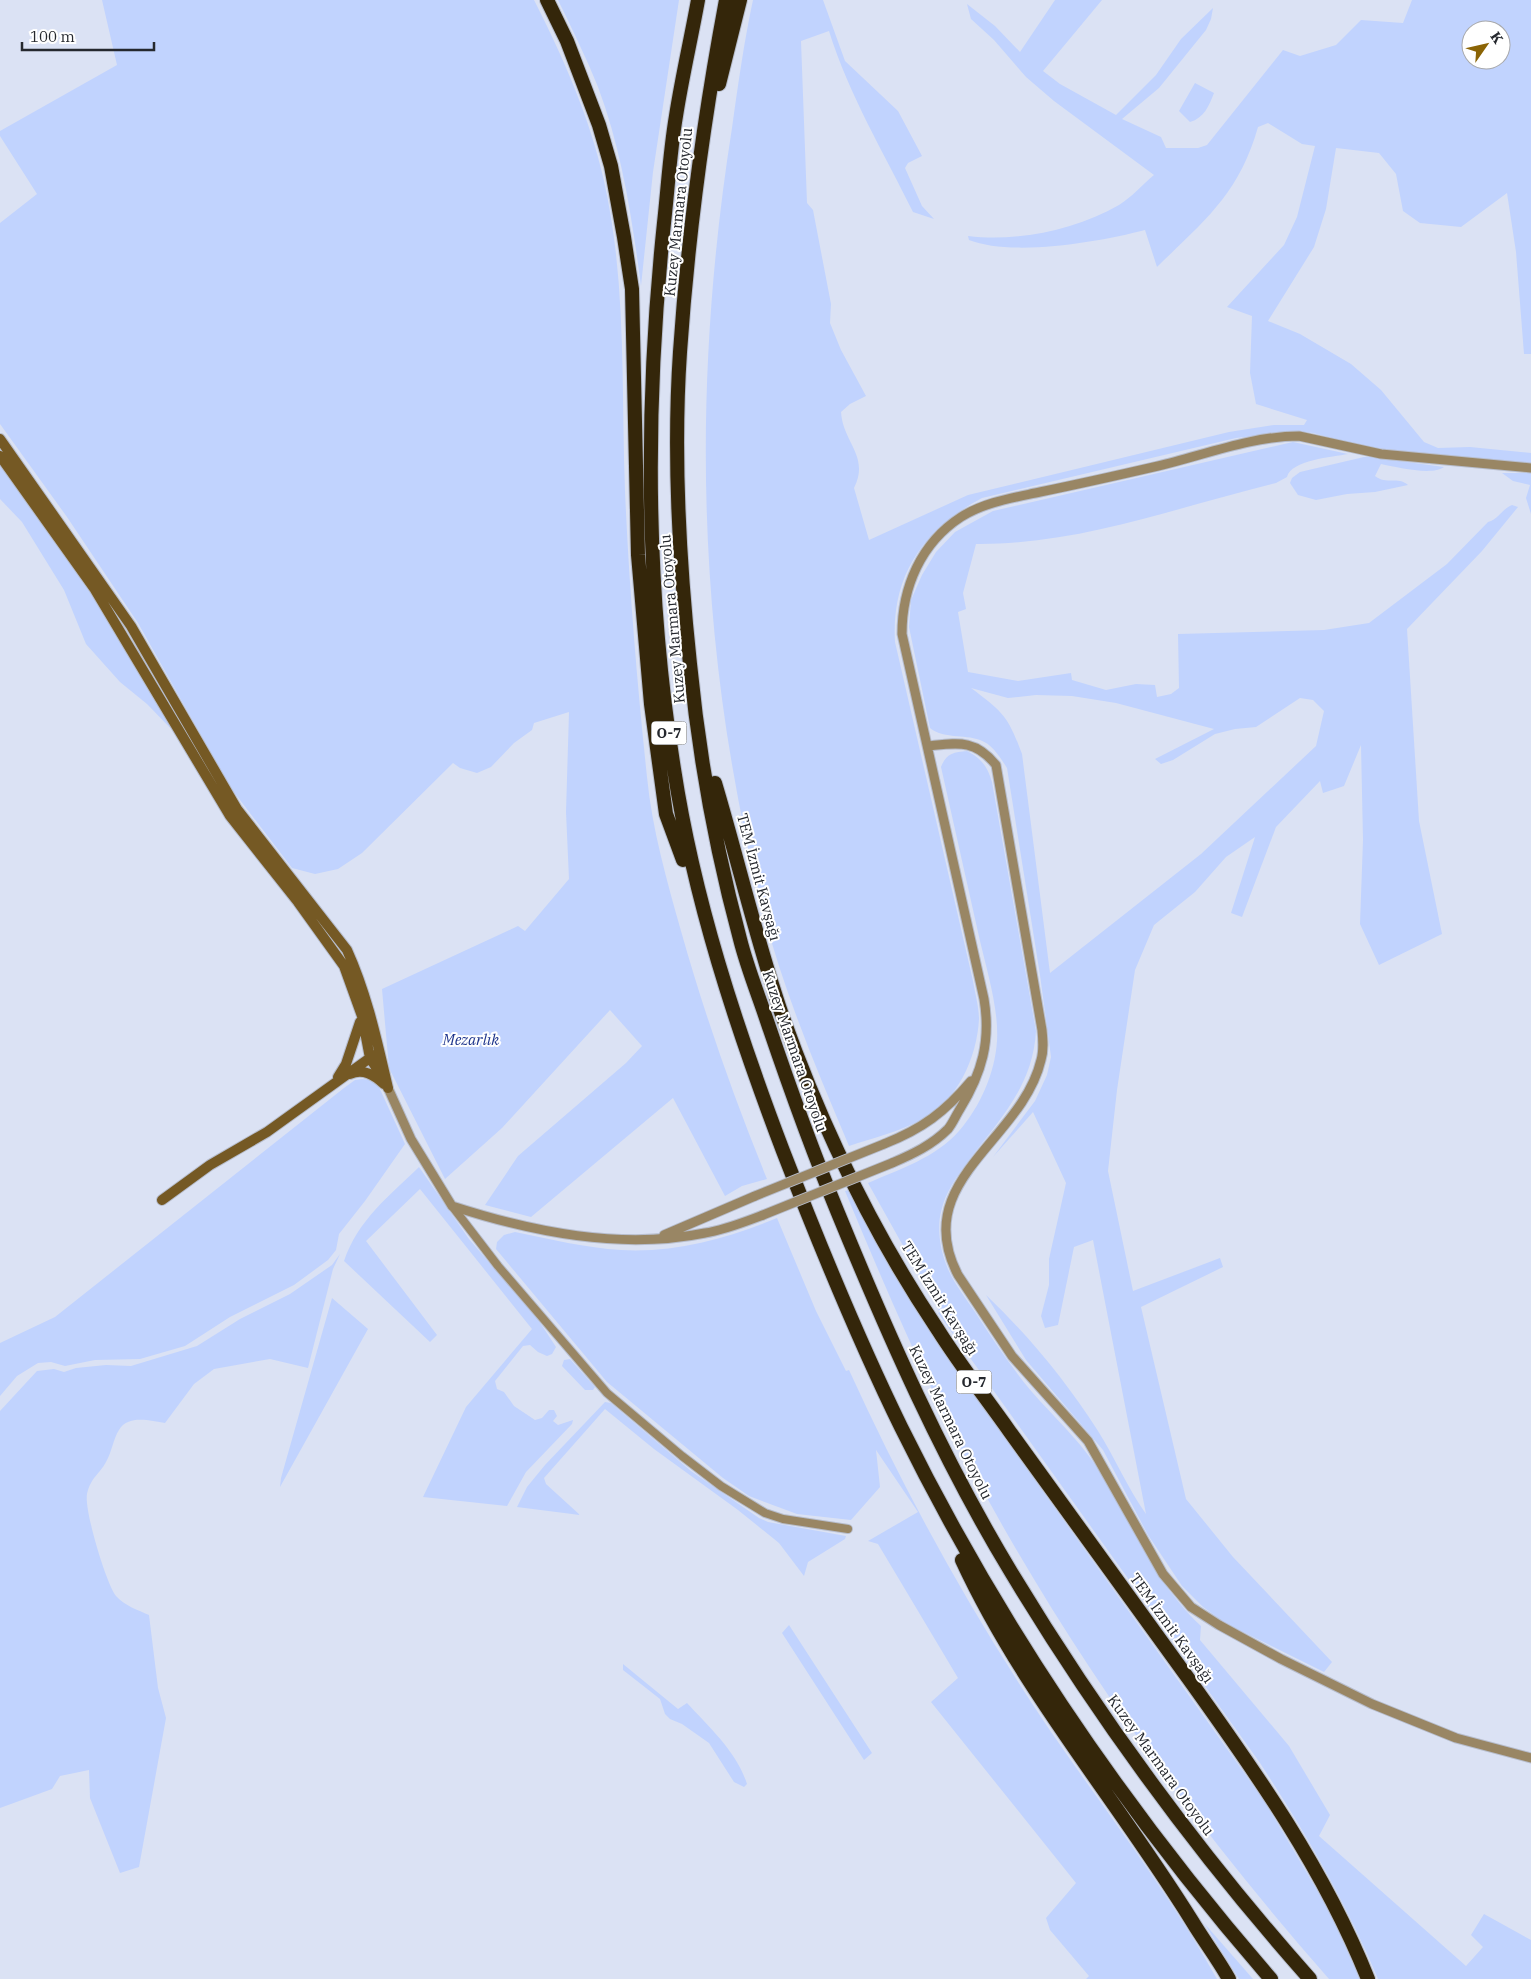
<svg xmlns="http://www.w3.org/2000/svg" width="1531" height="1979" viewBox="0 0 1531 1979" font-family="'IBM Plex Serif',serif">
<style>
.green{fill:#c1d3fe;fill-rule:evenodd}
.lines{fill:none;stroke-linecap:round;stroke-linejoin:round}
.minor-casing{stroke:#b7bdcc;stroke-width:10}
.tertiary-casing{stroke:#b7bdcc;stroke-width:11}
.secondary-casing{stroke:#b7bdcc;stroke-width:12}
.motorway-casing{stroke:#b7bdcc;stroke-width:16}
.minor{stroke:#998664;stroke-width:8}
.tertiary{stroke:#998664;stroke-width:9}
.secondary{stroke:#755924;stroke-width:10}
.motorway{stroke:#34260a;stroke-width:14}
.tertiary-bridge-casing{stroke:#b7bdcc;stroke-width:11;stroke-linecap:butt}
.tertiary-bridge{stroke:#998664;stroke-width:9}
.labels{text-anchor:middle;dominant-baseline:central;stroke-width:4;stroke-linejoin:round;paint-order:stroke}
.shield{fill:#fff;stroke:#66686d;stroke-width:1}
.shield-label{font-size:14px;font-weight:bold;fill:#25282e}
.street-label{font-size:15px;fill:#25282e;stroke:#fff}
.park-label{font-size:15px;font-style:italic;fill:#1e358c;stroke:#fff}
</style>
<rect width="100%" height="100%" fill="#dbe2f4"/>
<path class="green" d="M102 0H534C563 57 590 118 604 181 627 283 621 388 625 491 629 586 637 682 647 777 652 829 667 881 681 931 705 1016 734 1098 767 1179L742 1186 725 1196 673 1098 531 1217 485 1205 518 1156 626 1063 642 1046 610 1010 502 1128 445 1179 389 1068 382 989 518 926 525 931 569 879 566 812 569 712 534 723 532 730 514 743 491 767 477 773 460 768 453 763 362 853 338 869 315 874 292 868 230 787 138 623 67 517 0 424V223L37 194 0 136V131L117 65Z
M558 0H679L653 172 641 286C632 218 622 151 598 87 586 57 572 29 558 0Z
M753 0H823L845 61 898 111 922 156 908 163 905 168 922 206 934 219 913 212C884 153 849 95 829 31L801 41 807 203 813 210 831 304 830 323 841 350 866 396 850 404 841 412C843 443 870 456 854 488L869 540 968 495 1229 432 1274 425H1304L1307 420 1256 404 1250 373 1252 316 1227 307 1284 245 1297 217 1315 146 1302 144 1268 123 1258 127C1239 194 1205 220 1157 267L1145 230C1099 242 1013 257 969 240L968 236C1018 242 1075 230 1119 205 1132 197 1142 185 1154 175L1054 101 1026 77 994 40 971 19 967 4 995 26 1020 52 1055 0H1102L1043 71 1060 84 1116 115 1156 75 1181 39 1213 8 1211 19 1206 30 1159 88 1122 119 1161 137 1166 148H1198L1207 145 1283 50 1300 56 1336 45 1361 20 1403 23 1412 0H1531V354H1524L1516 252 1507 193 1461 227 1420 223 1403 211 1396 174 1379 153 1336 148 1326 209 1314 247 1268 321 1300 334 1351 364 1381 390 1424 442 1438 448 1470 447 1531 453V464L1365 447 1313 433 1294 431 1236 438 982 498C924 529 891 575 895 642L973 981C975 993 979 1007 979 1019 977 1058 957 1102 921 1120 898 1132 873 1138 849 1146 817 1070 785 995 764 915 697 653 690 394 732 128 738 85 744 42 753 0ZM1471 30H1501V60H1471Z
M1195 83 1214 93C1209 106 1204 118 1190 122L1179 111Z
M1293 442 1348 454C1333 457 1291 460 1287 477L1276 483C1177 507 1079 545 976 544L963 593 966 609 958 612 968 672 1018 681 1071 673 1072 680 1106 690 1136 684 1155 685 1157 697 1171 694 1179 688 1178 634 1324 630 1369 623 1447 564 1488 522C1499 519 1502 509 1512 505L1518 507 1482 551 1407 629 1419 821 1442 934 1379 965 1360 924 1363 840 1361 745 1344 786 1323 793 1320 781 1276 827 1242 917 1231 913 1255 837 1226 857 1195 892 1154 925 1135 970 1117 1090 1108 1171 1133 1291 1220 1258 1223 1267 1141 1307 1186 1499 1233 1557 1332 1662 1324 1672 1225 1623 1203 1607 1182 1586 1148 1535 1103 1450 1026 1360 986 1295C1029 1336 1066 1381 1098 1431 1115 1458 1128 1489 1146 1514L1093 1240 1074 1247 1058 1325 1045 1328 1041 1316 1049 1285V1259L1066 1183 1033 1112 993 1157 1035 1101 1047 1075 1051 1057 1040 975 1007 768C1000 757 992 744 980 740 963 734 944 739 930 728L909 627 911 600 922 575 936 552 955 532 993 511ZM971 688 1008 698 1036 695 1072 696 1116 703 1214 729 1155 759 1161 764 1173 760 1215 734 1235 729 1256 727 1300 698 1313 700 1324 711 1316 746 1201 854 1050 973 1022 754C1008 716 1003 712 971 688Z
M1364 457H1370L1444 467C1432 476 1396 467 1381 464L1375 476C1386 485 1398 476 1408 485L1375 492 1347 494 1316 500 1298 495 1290 483 1292 478 1300 472Z
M0 458 94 588 178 736 147 704 120 682 86 644 64 590 22 522 0 499Z
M1502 473H1531V514L1526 498 1530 485 1513 481Z
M967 751C982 759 987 766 992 782L1036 1031C1033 1085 1001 1118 970 1159 958 1175 945 1192 941 1212 937 1228 940 1248 946 1264 952 1281 965 1297 975 1312 993 1340 1011 1367 1032 1392 1053 1416 1076 1437 1094 1463 1130 1519 1152 1580 1201 1626L1200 1640 1289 1746 1330 1815 1319 1836 1466 1966 1483 1947 1471 1935 1484 1914 1531 1940V1979H1378C1346 1902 1305 1832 1260 1763L938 1313 940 1312 868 1183C900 1169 935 1158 959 1131 980 1107 995 1073 997 1041 999 1010 987 971 980 941 967 883 954 825 941 767 946 754 953 752 967 751Z
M362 1079 372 1080 379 1087 405 1144 365 1201 339 1234 336 1250 328 1260 294 1285 230 1317 185 1346 140 1359 95 1360 65 1366 51 1362 38 1363 17 1376 0 1396V1343L55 1317 344 1088 355 1080Z
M419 1167 469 1239 537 1318 556 1347 552 1354 547 1356 538 1352 530 1345 523 1346 495 1381 497 1389 504 1392 514 1406 535 1420 542 1418 549 1410H554L557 1416 553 1421 558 1425 573 1420 572 1424 526 1472 507 1506 423 1497 466 1407 532 1329 420 1189 366 1241 437 1335 430 1342 344 1261C358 1220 389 1196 419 1167Z
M849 1190 895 1274 960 1375 1265 1802 1330 1912 1360 1979H1329C1212 1846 1106 1703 1016 1549 949 1435 896 1314 845 1191Z
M777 1218 816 1311 846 1371 849 1370C906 1495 972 1615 1049 1729 1106 1812 1168 1891 1217 1979H1086L1089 1976 1050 1930 1046 1918 1076 1883 931 1702 958 1678 878 1544 868 1541 918 1512 876 1450 880 1487 851 1520 797 1514 749 1496 723 1478 607 1382 496 1249 497 1242 504 1235 515 1232C550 1239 586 1248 621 1250 676 1253 728 1238 777 1218Z
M340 1254 333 1269 308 1368 270 1359 214 1369 194 1384 165 1423C151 1421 128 1414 119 1430 113 1439 112 1452 106 1462 99 1475 91 1477 87 1494 84 1510 106 1583 116 1596 125 1606 138 1610 149 1615L158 1688 166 1718 139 1867 120 1873 90 1798 89 1770 60 1776 52 1789 0 1808V1411L37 1371 54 1369 64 1372 76 1368 106 1365 131 1366 197 1346 240 1319 290 1294 332 1265Z
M332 1298 368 1329 280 1487 281 1478Z
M570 1359 595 1387 593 1390H585L562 1366 564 1360Z
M605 1402 611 1403 691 1471 759 1518 768 1522 846 1536 845 1539 808 1562 804 1576 779 1543 738 1510 654 1449 605 1409 544 1478 546 1484 580 1515 517 1507 527 1487 545 1465Z
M789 1625 872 1753 864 1760 782 1633Z
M623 1664 678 1709 687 1703C709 1727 737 1752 747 1784L744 1787 734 1782 709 1743 682 1724 670 1719 665 1714 660 1699 623 1670Z
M1204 1923 1253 1979H1239Z"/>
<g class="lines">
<g class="minor-casing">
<path id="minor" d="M452 1206 498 1266 607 1393 682 1456 721 1486 765 1513 783 1519 848 1529"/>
</g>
<g class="tertiary-casing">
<path id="tertiary" d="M928 746C958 743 975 739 996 765L1042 1030C1043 1040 1044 1050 1041 1060 1022 1141 909 1181 958 1275L1012 1356 1088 1441 1163 1574 1191 1607 1219 1625 1281 1659 1372 1704 1456 1738 1531 1758
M388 1088 411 1139 452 1206C532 1232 621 1250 705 1233 725 1230 744 1222 763 1215
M884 1144C922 1129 945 1112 971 1081
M892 1163C913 1154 932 1145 948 1129 953 1123 956 1115 960 1109 982 1073 991 1041 984 999L902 634C902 587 921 543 961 517 985 502 1012 498 1040 492 1079 484 1119 475 1158 466 1204 455 1252 436 1299 436L1381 454 1531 468
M664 1235 755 1196"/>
</g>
<g class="secondary-casing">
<path id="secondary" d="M0 439 131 626 237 809 347 950C367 994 377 1041 388 1088
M0 456 94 588 230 816 298 902 344 966 362 1016 370 1058 383 1078
M350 1074C363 1068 374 1075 384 1084
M338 1077 346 1064 360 1022
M162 1200 210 1165 267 1132 374 1055"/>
</g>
<g class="motorway-casing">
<path id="motorway" d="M547 0 567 41 599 125 611 166 624 237 632 289 638 555 651 704 666 814 683 860
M698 0C691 39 682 77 676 116 670 151 668 187 664 223 645 404 645 589 674 769 694 900 736 1027 783 1151 819 1244 857 1337 901 1427 999 1626 1126 1812 1271 1979
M726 0C704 117 688 234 680 352 673 455 679 561 690 664 699 756 716 850 740 939 747 967 758 994 767 1021 789 1086 812 1150 838 1213 888 1335 942 1458 1011 1572 1098 1716 1198 1853 1310 1979
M719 84 740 0
M715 783C738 860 756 939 782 1015 821 1125 873 1233 938 1330 960 1365 986 1398 1010 1432 1069 1514 1128 1596 1188 1678 1257 1774 1324 1869 1368 1979
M962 1560C1022 1690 1117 1800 1192 1921 1204 1941 1218 1959 1229 1979"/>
</g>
<use href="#minor" class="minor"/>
<use href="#tertiary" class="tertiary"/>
<use href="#secondary" class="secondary"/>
<use href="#motorway" class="motorway"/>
<g class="tertiary-bridge-casing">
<path id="tertiary-bridge" d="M755 1196 884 1144
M763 1215 892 1163"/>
</g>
<use href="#tertiary-bridge" class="tertiary-bridge"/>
</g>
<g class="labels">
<g class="shield">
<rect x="651.5" y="721.5" width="35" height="23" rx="4"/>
<rect x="956.5" y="1370.5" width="35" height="23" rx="4"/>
</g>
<g class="shield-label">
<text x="669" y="733">O-7</text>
<text x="974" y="1382">O-7</text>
</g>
<g class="street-label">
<text transform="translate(678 212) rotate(-84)">Kuzey Marmara Otoyolu</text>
<text transform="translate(672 619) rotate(-95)">Kuzey Marmara Otoyolu</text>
<text transform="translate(759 877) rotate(75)">TEM İzmit Kavşağı</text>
<text transform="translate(795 1051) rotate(71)">Kuzey Marmara Otoyolu</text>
<text transform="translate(940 1298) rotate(58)">TEM İzmit Kavşağı</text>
<text transform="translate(951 1422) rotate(64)">Kuzey Marmara Otoyolu</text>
<text transform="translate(1172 1628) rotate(54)">TEM İzmit Kavşağı</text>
<text transform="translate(1161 1765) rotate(54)">Kuzey Marmara Otoyolu</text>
</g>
<g class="park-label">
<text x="471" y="1039">Mezarlık</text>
</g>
</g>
<g transform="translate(1486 45) rotate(56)"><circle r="24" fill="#ffffff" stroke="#a8a9ab"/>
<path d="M0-4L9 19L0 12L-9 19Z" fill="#8b6405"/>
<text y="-8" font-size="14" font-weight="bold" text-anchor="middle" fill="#25282e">K</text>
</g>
<path d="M22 42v8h132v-8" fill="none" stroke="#25282e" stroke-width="2.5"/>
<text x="30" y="42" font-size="15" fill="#25282e" stroke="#ffffff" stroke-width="4" paint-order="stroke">100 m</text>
</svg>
